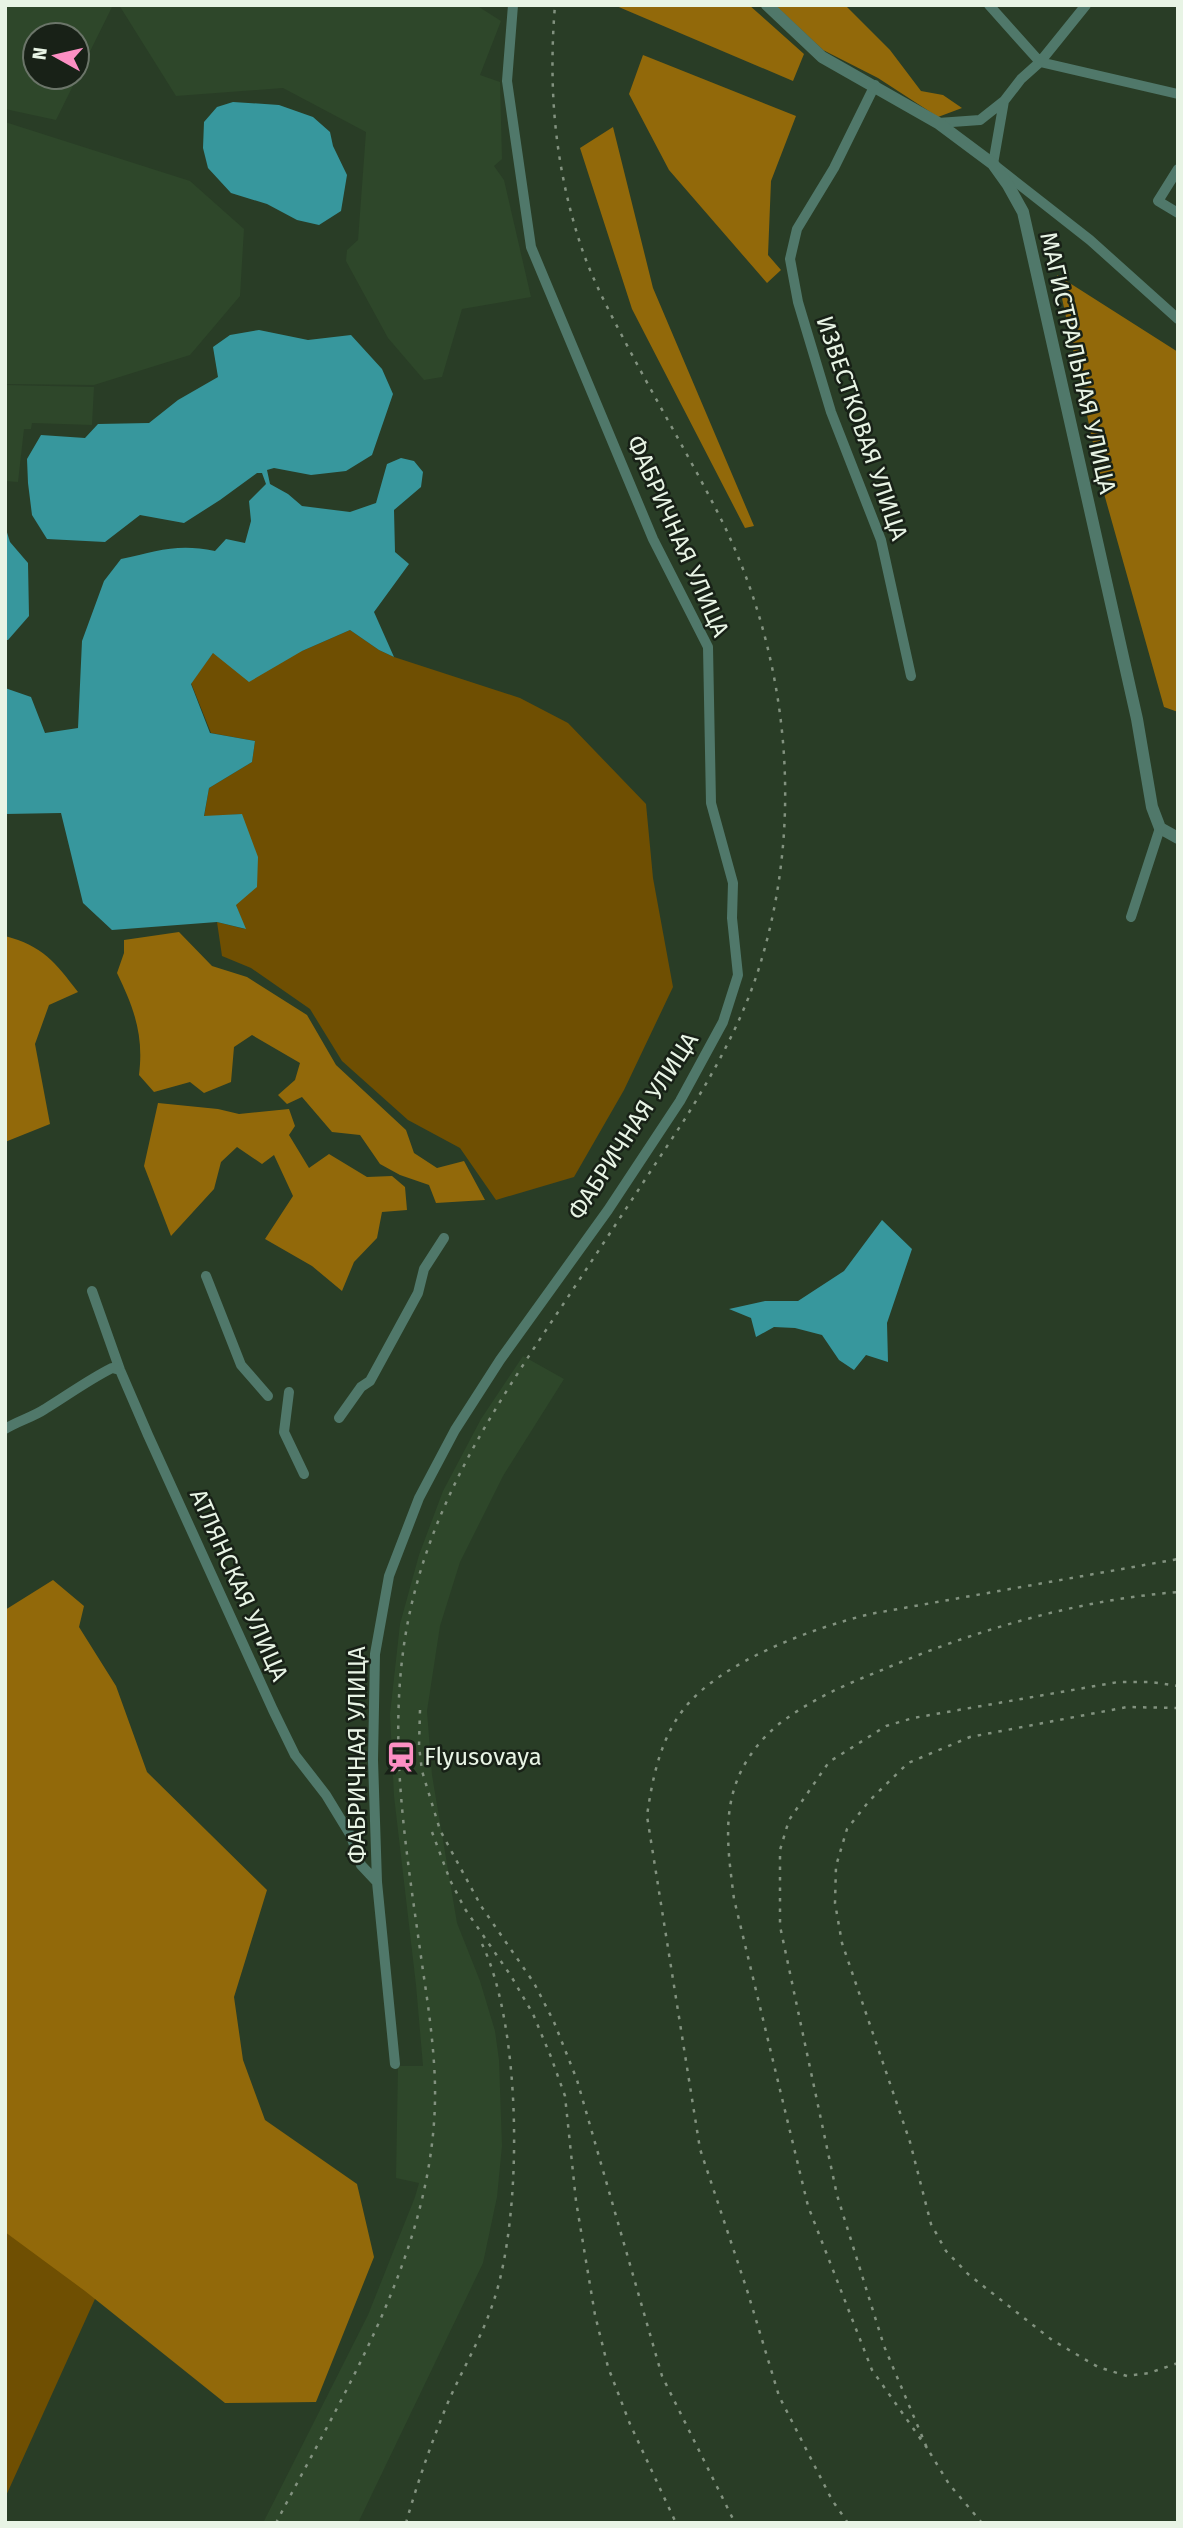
<svg xmlns="http://www.w3.org/2000/svg" width="1183" height="2528" viewBox="0 0 1183 2528" font-family="'Fira Sans',sans-serif">
<style>
.built{fill:#2e472a;fill-rule:evenodd}
.green{fill:#6f4f02}
.forest{fill:#92690a}
.water{fill:#37979d}
.lines{fill:none;stroke-linecap:round;stroke-linejoin:round}
.minor{stroke:#50786a;stroke-width:10}
.tertiary{stroke:#50786a;stroke-width:12}
.rail{stroke:#82927f;stroke-width:2.5;stroke-dasharray:3.5 7;stroke-linecap:butt}
.labels{text-anchor:middle;dominant-baseline:central;stroke-width:5;stroke-linejoin:round;paint-order:stroke}
.street-label{font-size:24px;fill:#e8f4e5;stroke:#182117}
.poi-label{font-size:24px;fill:#e8f4e5;stroke:#182117;text-anchor:start}
</style>
<rect width="100%" height="100%" fill="#293d26"/>
<path class="built" d="M5 5H113L56 120 5 109ZM35 35H77V77H35Z
M119 5H476L501 21 480 75 500 82 502 159 494 166 504 180 531 297 462 309 442 377 424 380 388 338 346 261 347 250 358 240 366 132 283 88 176 96Z
M5 122 190 181 244 229 240 296 190 355 94 385 5 384Z
M5 385 94 387 92 425 32 423 31 429H24L18 482 5 481Z
M523 1356 564 1379 503 1476 460 1562 440 1626 427 1711 432 1775 457 1923 480 1981 495 2031 499 2060 502 2146 497 2197 483 2263 358 2523H263L368 2315 415 2197 419 2183 396 2178 398 2066H423L416 1985 394 1796 390 1714 400 1624 419 1555 443 1491 481 1419Z"/>
<path class="green" d="M350 630 379 650 394 657 520 698 568 723 646 804 653 878 673 987 624 1090 574 1177 496 1200 460 1148 408 1120 342 1061 310 1009 251 968 222 956 217 922 245 929 236 905 242 814 204 817 209 788 252 762 255 741 211 733 191 683 213 653 302 651Z
M5 2227 99 2290 5 2498Z"/>
<path class="forest" d="M614 5H749L804 54 793 81Z
M775 5H845L890 50 921 91 943 95 962 108 938 117 878 78 823 50Z
M643 55 796 116 771 181 768 255 781 270 767 283 669 170 629 94Z
M613 127 653 288 754 526 745 528 632 309 580 148Z
M1057 275 1178 352V712L1164 707 1103 490Z
M179 932 212 966 247 977 307 1015 336 1065 406 1130 414 1153 437 1168 464 1161 485 1200 436 1203 429 1185 400 1175 380 1164 360 1135 332 1132 302 1097 287 1104 278 1095 295 1080 300 1063 252 1035 234 1047 231 1082 204 1093 190 1082 154 1092 139 1075C144 1035 134 1008 117 973L124 953V940Z
M5 936C43 946 55 962 78 992L49 1005 35 1044 50 1124 5 1142Z
M158 1103 218 1109 239 1114 289 1109 295 1126 289 1135 309 1168 329 1154 367 1177 392 1176 405 1187 407 1210 382 1212 377 1238 354 1262 342 1291 312 1266 265 1239 293 1196 274 1155 262 1164 237 1147 221 1162 214 1189 171 1236 144 1166Z
M53 1580 84 1606 79 1627 116 1686 147 1772 267 1890 234 1997 243 2060 265 2120 357 2184 374 2257 316 2402 225 2403 85 2291 5 2232V1610Z"/>
<path class="water" d="M233 102 279 105 313 117 330 132 333 146 347 175 341 211 319 225 297 220 267 204 231 193 208 168 203 148 204 122 217 107Z
M259 330 308 340 351 335 382 369 393 394 372 455 346 471 311 475 274 468 267 470 270 484 288 494 302 506 350 512 376 503 387 464 401 458 414 461 423 472 421 487 394 510 395 552 409 564 374 612 394 657 379 650 350 630 302 651 249 682 213 653 191 684 210 733 255 741 252 762 209 788 204 816 242 814 258 857 257 887 236 905 246 929 217 922 112 930 83 903 61 813 5 814V688L31 697 45 733 78 728 82 641 104 581 121 559C158 551 177 543 215 551L226 539 245 543 251 521 249 501 266 484 262 473H257L220 500 184 523 140 515 105 542 47 539 32 515 28 483 27 459 41 435 85 438 98 424 149 423 178 400 218 377 213 347 230 335Z
M5 526 10 542 28 563 29 616 8 640H5Z
M882 1220 912 1249 887 1323 888 1362 866 1355 854 1370 839 1360 822 1335 795 1328 774 1327 756 1337 751 1318 729 1309 765 1301H798L844 1271Z"/>
<g class="lines">
<path class="minor" d="M989 5 1040 62
M1086 5 1040 62 1021 79 1004 101 993 164 1090 240 1178 319
M1040 62 1178 94
M875 85 834 168 797 229 790 259 798 302 831 412 881 540 911 676
M938 123 980 120 1004 101
M1178 169 1158 201 1178 213
M1131 917 1160 828
M206 1276 241 1365 268 1396
M92 1291 120 1370 148 1435 273 1710 295 1755 326 1795 351 1836 361 1865 376 1881
M289 1392 284 1432 304 1474
M339 1418 361 1387 370 1381 418 1293 424 1269 444 1238
M5 1429C18 1421 33 1417 45 1409 68 1395 88 1380 112 1368L120 1370
M395 2064 377 1882 373 1760 375 1654 389 1576 419 1498 455 1430 500 1360 608 1210 680 1101 723 1022 738 975 732 918 733 883 711 803 708 647 653 539 531 247 507 81 513 5"/>
<path class="tertiary" d="M767 5 822 57 938 123 993 164 1008 185 1023 212 1137 719 1152 807 1160 828 1178 838"/>
<path class="rail" d="M1178 1708 1127 1707 970 1737 908 1763 870 1800 847 1829 836 1866 835 1903 842 1943 910 2142 931 2224 946 2251 968 2274 1052 2340 1098 2367 1127 2376 1149 2373 1178 2363
M420 1710 419 1746 422 1771 440 1830 481 1906 534 1983 554 2022 577 2080 662 2376 735 2523
M432 1832 450 1880 465 1909 511 1976 533 2014 551 2057 565 2096 576 2201 595 2315 608 2367 630 2424 676 2523
M927 2448 872 2370 808 2206 734 1899C729 1858 722 1817 738 1778 747 1756 764 1735 783 1721 814 1698 847 1684 882 1670 975 1630 1077 1600 1178 1592
M276 2523C347 2386 438 2245 435 2085 434 2045 428 2004 422 1964 407 1854 387 1744 406 1632 428 1505 496 1405 566 1300 605 1241 644 1181 683 1122 713 1074 742 1022 759 968 805 821 789 658 722 521 693 463 659 406 629 349 612 317 595 285 583 252 555 170 548 91 555 5
M406 2523C417 2484 431 2444 446 2407 461 2371 482 2338 494 2300 523 2213 522 2027 482 1944
M848 2523 832 2500 779 2396 747 2290 700 2149 647 1816C652 1780 660 1740 683 1710 719 1662 813 1628 870 1614L1178 1559
M982 2523 949 2484 927 2448 884 2346 837 2195 780 1926V1850L789 1820 829 1762 886 1726 913 1718 1118 1682H1151L1178 1686"/>
</g>
<defs>
<g id="station-bare" transform="scale(2.415)"><path d="M-3-6H3Q5-6 5-4V2Q5 4 3 4L4.5 6H3L1.5 4h-3L-3 6H-4.5L-3 4Q-5 4-5 2V-4Q-5-6-3-6ZM-3.5-4v3h7v-3ZM-3.5 1v1.5H-2V1ZM2 1v1.5H3.5V1Z" fill="#fc8fc3" stroke="#182117" stroke-width="2.5" paint-order="stroke"/></g>
</defs>
<g fill-rule="evenodd">
<use href="#station-bare" x="401" y="1757"/>
</g>
<g class="labels">
<g class="street-label">
<text transform="translate(1078 363) rotate(77)">МАГИСТРАЛЬНАЯ УЛИЦА</text>
<text transform="translate(862 428) rotate(71)">ИЗВЕСТКОВАЯ УЛИЦА</text>
<text transform="translate(678 536) rotate(66)">ФАБРИЧНАЯ УЛИЦА</text>
<text transform="translate(633 1126) rotate(-57)">ФАБРИЧНАЯ УЛИЦА</text>
<text transform="translate(239 1585) rotate(66)">АТЛЯНСКАЯ УЛИЦА</text>
<text transform="translate(357 1755) rotate(-90)">ФАБРИЧНАЯ УЛИЦА</text>
</g>
<g class="poi-label">
<text x="424" y="1757">Flyusovaya</text>
</g>
</g>
<rect width="1183" height="2528" fill="none" stroke="#e8f4e5" stroke-width="14"/>
<g transform="translate(56 56) rotate(278)"><circle r="33" fill="#182117" stroke="#6b7569" stroke-width="2"/>
<path d="M0-5L12 26L0 18L-12 26Z" fill="#fc8fc3"/>
<text y="-10" font-size="19" font-weight="bold" text-anchor="middle" fill="#e8f4e5">N</text>
</g>
</svg>
